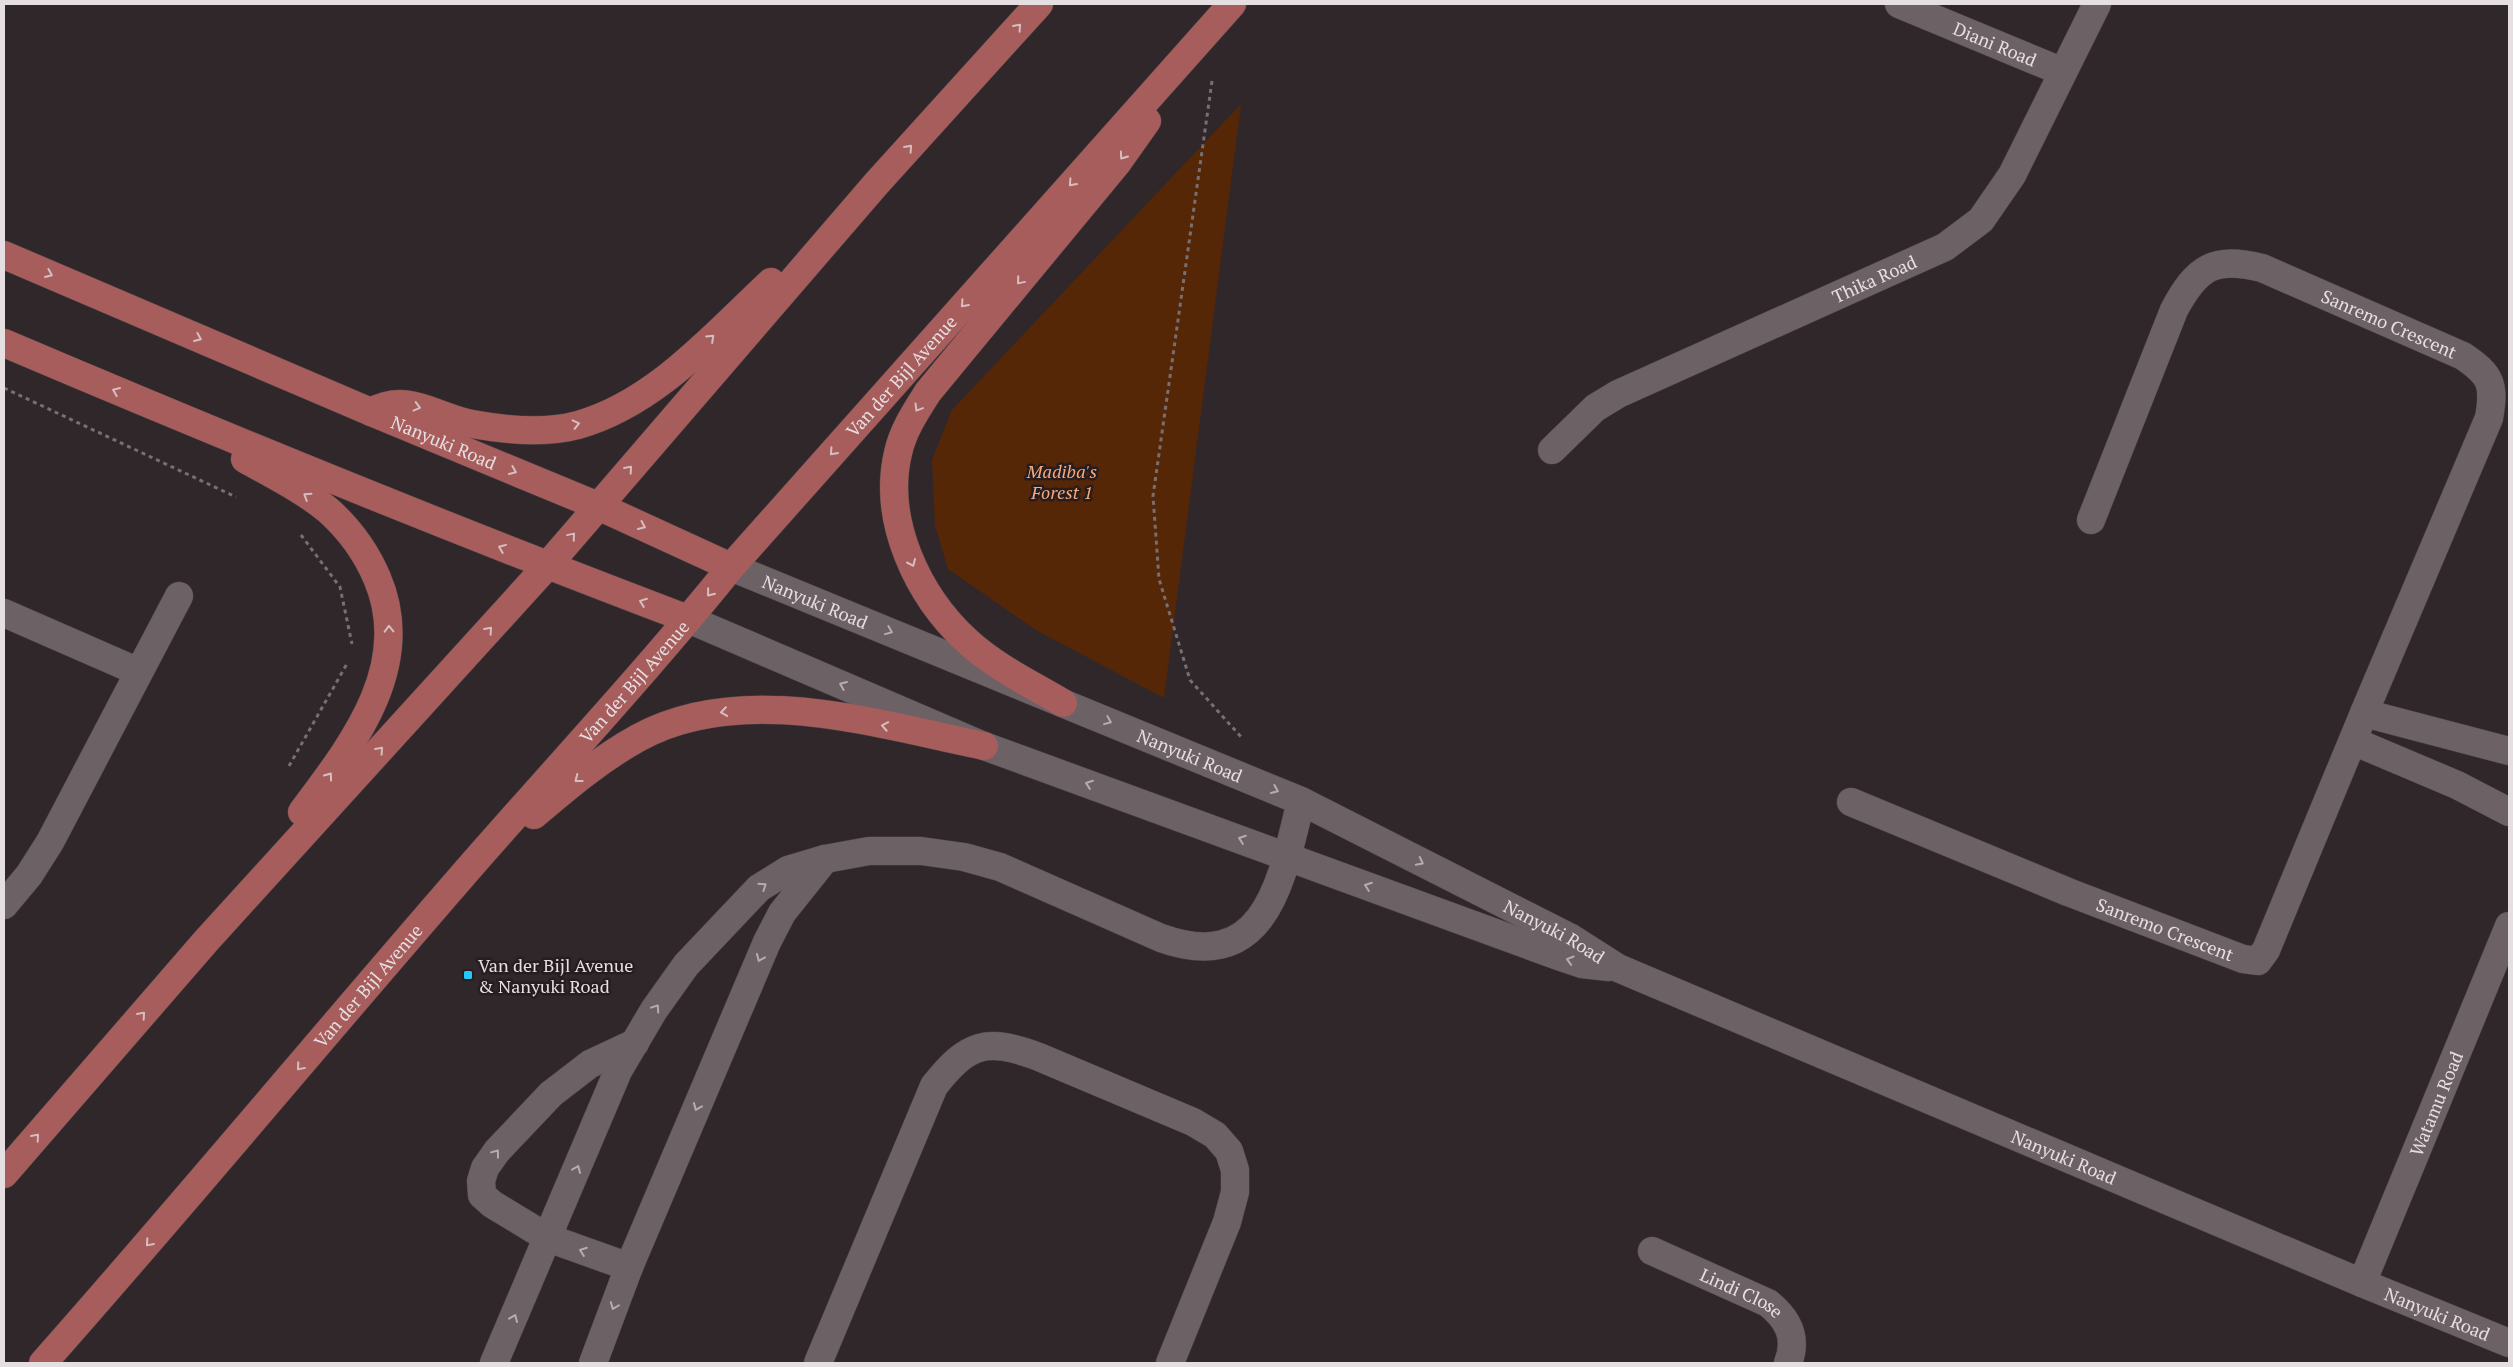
<svg xmlns="http://www.w3.org/2000/svg" width="2513" height="1367" viewBox="0 0 2513 1367" font-family="'PT Serif',serif">
<style>
.green{fill:#562706}
.lines{fill:none;stroke-linecap:round;stroke-linejoin:round}
.minor-casing{stroke:#4e4548;stroke-width:29}
.major-casing{stroke:#4e4548;stroke-width:29}
.path{stroke:#776f72;stroke-width:3;stroke-dasharray:4 4;stroke-linecap:butt}
.minor{stroke:#6c6164;stroke-width:28}
.major{stroke:#a75d5c;stroke-width:28}
.oneway{stroke:#d6bec0}
.oneway2{stroke:#b5adaf}
.poi-dot{fill:#21c9fd;stroke:#261d20;stroke-width:2}
.labels{text-anchor:middle;dominant-baseline:central;stroke-width:5;stroke-linejoin:round;paint-order:stroke}
.street-label{font-size:18px;fill:#e6dfe1;stroke:#261d20}
.park-label{font-size:18px;font-style:italic;fill:#faa87a;stroke:#261d20}
.poi-label{font-size:18px;fill:#e6dfe1;stroke:#261d20;text-anchor:start}
</style>
<rect width="100%" height="100%" fill="#30272a"/>
<path class="green" d="M1241 104 1164 698 1036 630 948 569 935 525 932 460 952 410Z"/>
<g class="lines">
<g class="minor-casing">
<g id="minor">
<path id="s1" d="M1899 4 2063 72"/>
<path id="s2" d="M1552 450 1595 408 1618 394 1945 247 1981 220 2012 175 2097 4"/>
<path id="s3" d="M2091 520 2174 310C2197 267 2214 256 2262 268L2463 356C2491 375 2495 384 2489 418L2364 713"/>
<path id="s4" d="M731 567 1301 801 1571 938 1618 968 2362 1283 2509 1343"/>
<path d="M4 613 139 672"/>
<path d="M688 619 984 746 1561 957 1582 964 1609 967"/>
<path d="M2353 741 2457 785 2509 812"/>
<path id="s5" d="M1851 802 2068 892 2243 959 2258 961 2266 950 2364 713 2509 751"/>
<path d="M4 905 29 875 50 842 179 596"/>
<path id="s6" d="M1652 1251 1768 1303C1788 1319 1798 1337 1788 1363"/>
<path d="M629 1267 548 1238 492 1204 482 1195 481 1181 485 1168 497 1151 551 1094 590 1064 635 1043"/>
<path id="s7" d="M2362 1283 2509 926"/>
<path d="M494 1363 618 1071 654 1010 686 965 759 888 788 870 825 859 869 851H921L964 857 1000 867 1161 938C1267 976 1282 878 1301 801"/>
<path d="M593 1363 629 1267 767 942 782 913 825 859"/>
<path d="M818 1363 934 1086C968 1043 986 1037 1039 1057L1193 1122 1215 1135 1229 1151 1235 1170V1192L1227 1222 1170 1363"/>
</g>
</g>
<g class="major-casing">
<g id="major">
<path id="s8" d="M4 255 371 412 598 506 731 567"/>
<path d="M4 343C230 439 458 532 688 619"/>
<path d="M371 412C408 391 435 417 472 424 505 430 545 434 578 425 656 403 714 335 771 282"/>
<path d="M245 459C273 475 304 490 329 511 350 530 366 552 377 578 415 666 352 745 302 812"/>
<path d="M1063 703C1031 684 995 667 967 641 918 596 882 521 898 453 903 430 916 411 928 392L1118 162 1147 121"/>
<path d="M534 815C567 787 600 759 638 738 741 681 876 724 984 746"/>
<path d="M4 1174 206 941 547 566 876 184 1039 4"/>
<path id="s9" d="M43 1363C183 1205 318 1042 457 882 548 777 644 675 731 567L1232 4"/>
</g>
</g>
<path class="path" d="M1212 81 1153 496 1159 579 1190 680 1242 738
M4 388 236 497
M301 535 340 587 352 644
M289 766 348 662"/>
<use href="#minor" class="minor"/>
<use href="#major" class="major"/>
</g>
<defs><path id="oneway-chevron" d="M-2-3.5L2.5 0L-2 3.5" fill="none" stroke-width="1.6" stroke-linecap="round" stroke-linejoin="round" transform="scale(1.25)"/></defs>
<g class="oneway">
<use href="#oneway-chevron" transform="translate(1018 27) rotate(-48)"/>
<use href="#oneway-chevron" transform="translate(909 148) rotate(-48)"/>
<use href="#oneway-chevron" transform="translate(1123 156) rotate(125)"/>
<use href="#oneway-chevron" transform="translate(1072 183) rotate(132)"/>
<use href="#oneway-chevron" transform="translate(49 274) rotate(23)"/>
<use href="#oneway-chevron" transform="translate(1020 281) rotate(130)"/>
<use href="#oneway-chevron" transform="translate(964 304) rotate(132)"/>
<use href="#oneway-chevron" transform="translate(198 338) rotate(23)"/>
<use href="#oneway-chevron" transform="translate(711 338) rotate(-43)"/>
<use href="#oneway-chevron" transform="translate(116 391) rotate(-157)"/>
<use href="#oneway-chevron" transform="translate(417 407) rotate(15)"/>
<use href="#oneway-chevron" transform="translate(918 408) rotate(121)"/>
<use href="#oneway-chevron" transform="translate(576 424) rotate(-13)"/>
<use href="#oneway-chevron" transform="translate(833 452) rotate(132)"/>
<use href="#oneway-chevron" transform="translate(629 469) rotate(-49)"/>
<use href="#oneway-chevron" transform="translate(513 471) rotate(23)"/>
<use href="#oneway-chevron" transform="translate(307 496) rotate(-147)"/>
<use href="#oneway-chevron" transform="translate(642 526) rotate(24)"/>
<use href="#oneway-chevron" transform="translate(572 536) rotate(-50)"/>
<use href="#oneway-chevron" transform="translate(502 548) rotate(-158)"/>
<use href="#oneway-chevron" transform="translate(912 563) rotate(66)"/>
<use href="#oneway-chevron" transform="translate(710 593) rotate(129)"/>
<use href="#oneway-chevron" transform="translate(643 602) rotate(-159)"/>
<use href="#oneway-chevron" transform="translate(389 629) rotate(-91)"/>
<use href="#oneway-chevron" transform="translate(489 630) rotate(-48)"/>
<use href="#oneway-chevron" transform="translate(724 712) rotate(172)"/>
<use href="#oneway-chevron" transform="translate(885 726) rotate(-169)"/>
<use href="#oneway-chevron" transform="translate(380 750) rotate(-48)"/>
<use href="#oneway-chevron" transform="translate(329 776) rotate(-54)"/>
<use href="#oneway-chevron" transform="translate(578 779) rotate(142)"/>
<use href="#oneway-chevron" transform="translate(142 1015) rotate(-49)"/>
<use href="#oneway-chevron" transform="translate(300 1067) rotate(130)"/>
<use href="#oneway-chevron" transform="translate(36 1137) rotate(-49)"/>
<use href="#oneway-chevron" transform="translate(149 1243) rotate(131)"/>
</g>
<g class="oneway2">
<use href="#oneway-chevron" transform="translate(889 631) rotate(22)"/>
<use href="#oneway-chevron" transform="translate(843 685) rotate(-157)"/>
<use href="#oneway-chevron" transform="translate(1108 721) rotate(22)"/>
<use href="#oneway-chevron" transform="translate(1089 784) rotate(-160)"/>
<use href="#oneway-chevron" transform="translate(1275 790) rotate(23)"/>
<use href="#oneway-chevron" transform="translate(1242 839) rotate(-160)"/>
<use href="#oneway-chevron" transform="translate(1420 862) rotate(27)"/>
<use href="#oneway-chevron" transform="translate(763 886) rotate(-35)"/>
<use href="#oneway-chevron" transform="translate(1368 886) rotate(-160)"/>
<use href="#oneway-chevron" transform="translate(760 958) rotate(113)"/>
<use href="#oneway-chevron" transform="translate(1570 960) rotate(-163)"/>
<use href="#oneway-chevron" transform="translate(656 1008) rotate(-56)"/>
<use href="#oneway-chevron" transform="translate(697 1107) rotate(113)"/>
<use href="#oneway-chevron" transform="translate(496 1153) rotate(-53)"/>
<use href="#oneway-chevron" transform="translate(577 1169) rotate(-67)"/>
<use href="#oneway-chevron" transform="translate(583 1251) rotate(-160)"/>
<use href="#oneway-chevron" transform="translate(614 1306) rotate(111)"/>
<use href="#oneway-chevron" transform="translate(514 1318) rotate(-67)"/>
</g>
<rect class="poi-dot" x="463" y="970" width="10" height="10" rx="2.5"/>
<g class="labels">
<g class="street-label">
<text stroke="none"><textPath href="#s1" startOffset="104">Diani Road</textPath></text>
<text stroke="none"><textPath href="#s2" startOffset="368">Thika Road</textPath></text>
<text stroke="none"><textPath href="#s3" startOffset="474">Sanremo Crescent</textPath></text>
<text stroke="none"><textPath href="#s9" startOffset="1308">Van der Bijl Avenue</textPath></text>
<text stroke="none"><textPath href="#s8" startOffset="478">Nanyuki Road</textPath></text>
<text stroke="none"><textPath href="#s4" startOffset="91">Nanyuki Road</textPath></text>
<text stroke="none"><textPath href="#s9" startOffset="902">Van der Bijl Avenue</textPath></text>
<text stroke="none"><textPath href="#s4" startOffset="496">Nanyuki Road</textPath></text>
<text stroke="none"><textPath href="#s5" startOffset="339">Sanremo Crescent</textPath></text>
<text stroke="none"><textPath href="#s4" startOffset="901">Nanyuki Road</textPath></text>
<text stroke="none"><textPath href="#s9" startOffset="498">Van der Bijl Avenue</textPath></text>
<text stroke="none"><textPath href="#s7" startOffset="194">Watamu Road</textPath></text>
<text stroke="none"><textPath href="#s4" startOffset="1459">Nanyuki Road</textPath></text>
<text stroke="none"><textPath href="#s6" startOffset="99">Lindi Close</textPath></text>
<text stroke="none"><textPath href="#s4" startOffset="1864">Nanyuki Road</textPath></text>
</g>
<g class="park-label">
<text x="1062" y="471">Madiba's<tspan x="1062" dy="21">Forest 1</tspan></text>
</g>
<g class="poi-label">
<text x="478" y="965">Van der Bijl Avenue<tspan x="478" dy="21">&amp; Nanyuki Road</tspan></text>
</g>
</g>
<rect width="2513" height="1367" fill="none" stroke="#e6dfe1" stroke-width="10"/>
</svg>
